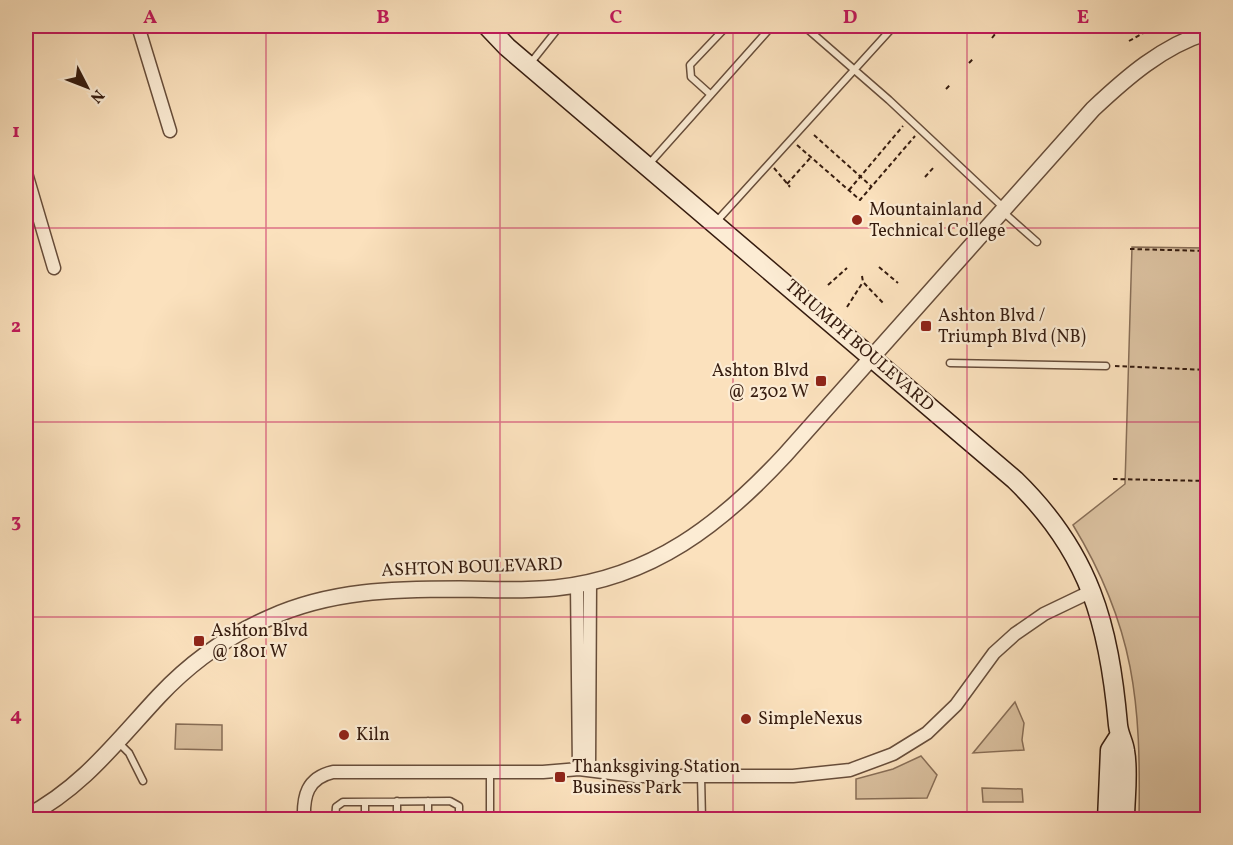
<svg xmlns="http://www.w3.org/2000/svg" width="1233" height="845" viewBox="0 0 1233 845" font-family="Vollkorn,serif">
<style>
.green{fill:#dac09f;stroke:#886e57;stroke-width:1.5}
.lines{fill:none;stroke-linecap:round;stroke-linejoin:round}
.service-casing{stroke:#674d3a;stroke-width:9}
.minor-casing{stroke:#674d3a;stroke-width:15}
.tertiary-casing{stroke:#674d3a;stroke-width:18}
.secondary-casing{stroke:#361c0f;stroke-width:21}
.path{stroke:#361c0f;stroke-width:2;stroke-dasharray:4.5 3;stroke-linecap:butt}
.service{stroke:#fcecd4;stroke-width:6}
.minor{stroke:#fcecd4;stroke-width:12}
.tertiary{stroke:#fcecd4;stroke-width:15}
.secondary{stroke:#fcecd4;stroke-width:18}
.grid{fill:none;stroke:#c2185b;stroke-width:1.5;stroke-opacity:0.55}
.poi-dot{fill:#8f2418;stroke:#fcecd4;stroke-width:2}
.labels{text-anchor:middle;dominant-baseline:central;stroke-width:4.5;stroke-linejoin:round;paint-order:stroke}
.poi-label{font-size:18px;fill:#361c0f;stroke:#fcecd4;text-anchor:start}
.street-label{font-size:18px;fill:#361c0f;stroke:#fcecd4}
.neatline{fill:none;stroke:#c2185b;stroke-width:2}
.grid-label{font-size:20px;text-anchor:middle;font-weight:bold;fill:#c2185b}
</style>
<rect width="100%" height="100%" fill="#fbe1bd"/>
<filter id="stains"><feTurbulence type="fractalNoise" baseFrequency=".00333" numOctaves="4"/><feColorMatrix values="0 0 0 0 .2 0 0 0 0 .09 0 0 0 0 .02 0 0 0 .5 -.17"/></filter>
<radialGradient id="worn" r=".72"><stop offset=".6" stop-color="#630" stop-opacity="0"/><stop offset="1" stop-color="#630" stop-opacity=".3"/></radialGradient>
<path class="green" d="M1132 247 1207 248V819H1139C1141 703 1135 627 1073 525L1125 484Z
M1015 702 1024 723 1022 740 1024 750 973 753Z
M176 724 222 725V750L175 749Z
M921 756 937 775 927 798 856 799V779L893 769Z
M982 788 1022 789 1023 802H983Z"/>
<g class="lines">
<g class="service-casing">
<path id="service" d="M804 26 889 100 1004 208
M529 65 560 26
M710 94 691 77 690 65 727 26
M649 164 772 26
M1002 211 1037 242
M716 222 894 26
M950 363 1106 366
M119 743 129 753 143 781
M490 772V820
M701 776 702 820
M397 801V820
M335 820 336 807 343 802 450 801 459 806V820
M365 820V802
M428 820V801"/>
</g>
<g class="minor-casing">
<path id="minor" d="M138 26 170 131
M26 173 54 268
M577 584 579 769
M589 769 590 582
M304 820C303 796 307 778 333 772H543L579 769 635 776H793L850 770 893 754 927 733 956 705 994 653 1015 634 1044 614 1092 591"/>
</g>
<g class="tertiary-casing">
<path id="tertiary" d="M26 817C83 787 116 742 159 696 190 663 228 636 269 618 331 590 394 589 460 589 492 590 524 591 555 588 652 578 721 524 785 455L1093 109C1126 78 1162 46 1208 32"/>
</g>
<g class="secondary-casing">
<path id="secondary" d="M487 26 507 47 1015 480C1090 553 1109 624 1118 725 1119 735 1124 742 1125 751 1129 772 1125 798 1125 820
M1107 820 1110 750 1119 736"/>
</g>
<path class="path" d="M992 38 996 33
M1129 41 1156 26
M969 63 973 59
M946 89 951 84
M814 135 872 187
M797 145 860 200 915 136
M774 168 790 187
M925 177 934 167
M787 184 811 157
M849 190 903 126
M1130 249 1208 251
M879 267 898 283
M862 276 863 282 884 304
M828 285 847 268
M847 307 863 282
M1115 366 1208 370
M1113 479 1208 481"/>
<use href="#service" class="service"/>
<use href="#minor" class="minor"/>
<use href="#tertiary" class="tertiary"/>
<use href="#secondary" class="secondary"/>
</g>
<path class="grid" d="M266 26V820M500 26V820M733 26V820M967 26V820M26 228H1208M26 422H1208M26 617H1208"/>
<g class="poi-dot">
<circle cx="857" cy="220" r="6"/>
<rect x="920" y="320" width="12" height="12" rx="3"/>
<rect x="815" y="375" width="12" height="12" rx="3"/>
<rect x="193" y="635" width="12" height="12" rx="3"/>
<circle cx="746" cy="719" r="6"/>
<circle cx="344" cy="735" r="6"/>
<rect x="554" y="771" width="12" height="12" rx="3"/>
</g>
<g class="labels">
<g class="poi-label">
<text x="869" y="210">Mountainland<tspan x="869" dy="21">Technical College</tspan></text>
<text x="938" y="316">Ashton Blvd /<tspan x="938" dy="21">Triumph Blvd (NB)</tspan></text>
<text x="809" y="371" text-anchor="end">Ashton Blvd<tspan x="809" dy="21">@ 2302 W</tspan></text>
<text x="211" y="631">Ashton Blvd<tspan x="211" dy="21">@ 1801 W</tspan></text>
<text x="758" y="719">SimpleNexus</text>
<text x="356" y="735">Kiln</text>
<text x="572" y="767">Thanksgiving Station<tspan x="572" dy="21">Business Park</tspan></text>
</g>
<g class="street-label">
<text transform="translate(859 346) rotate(41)">TRIUMPH BOULEVARD</text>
<text transform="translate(472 568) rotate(-2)">ASHTON BOULEVARD</text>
</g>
</g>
<rect width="1233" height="845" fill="none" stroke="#fbe1bd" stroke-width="66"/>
<g transform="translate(87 87) rotate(132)" stroke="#fcecd4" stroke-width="4.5" paint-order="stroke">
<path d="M0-4.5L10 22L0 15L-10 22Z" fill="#361c0f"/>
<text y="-9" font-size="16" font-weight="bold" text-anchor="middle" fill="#361c0f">N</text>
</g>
<rect x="33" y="33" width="1167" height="779" class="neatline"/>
<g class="grid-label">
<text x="150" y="23">A</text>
<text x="383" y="23">B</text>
<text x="616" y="23">C</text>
<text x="850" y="23">D</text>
<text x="1083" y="23">E</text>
<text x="16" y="137">1</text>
<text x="16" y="332">2</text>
<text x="16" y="527">3</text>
<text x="16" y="721">4</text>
</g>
<rect width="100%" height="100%" filter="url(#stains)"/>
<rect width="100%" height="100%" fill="url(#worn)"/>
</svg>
